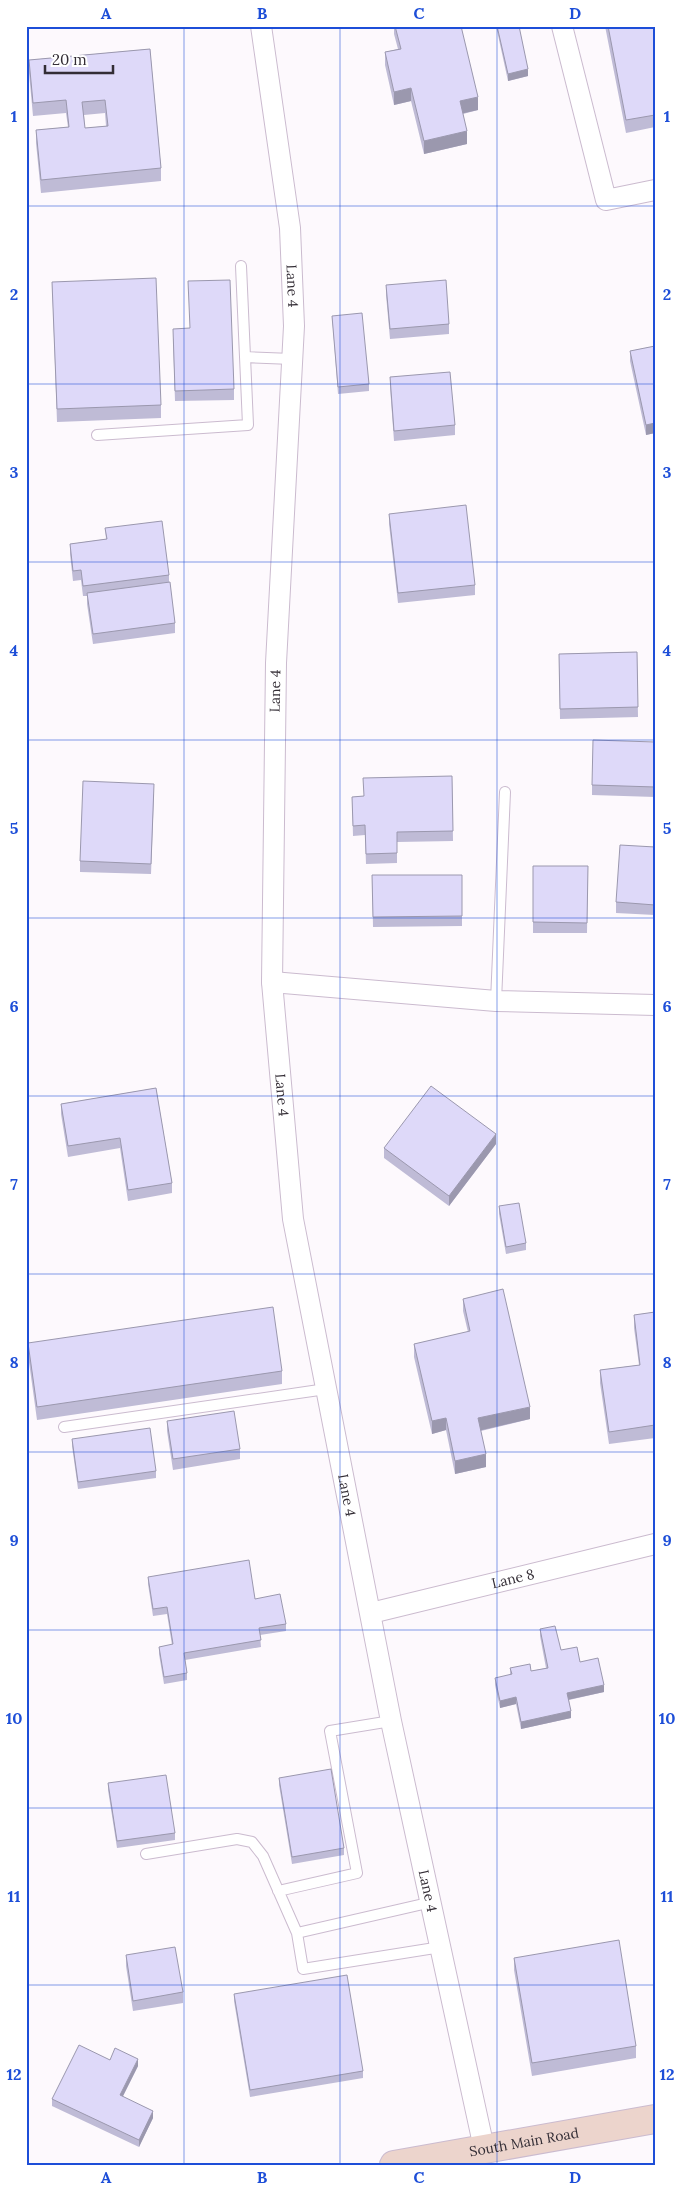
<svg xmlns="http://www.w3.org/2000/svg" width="681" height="2191" viewBox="0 0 681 2191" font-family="Lora,serif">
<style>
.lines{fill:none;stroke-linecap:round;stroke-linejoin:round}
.service-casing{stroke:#cbbbcf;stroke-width:12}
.minor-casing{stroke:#cbbbcf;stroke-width:22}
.secondary-casing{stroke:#cbbbcf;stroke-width:30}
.service{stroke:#fff;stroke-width:10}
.minor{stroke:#fff;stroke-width:20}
.secondary{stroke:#ecd4cc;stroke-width:28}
.wall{fill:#bfbbd6;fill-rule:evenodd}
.shaded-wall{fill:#9b98ae}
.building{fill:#ded9f9;stroke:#9b98ae;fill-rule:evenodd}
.grid{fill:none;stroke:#1d4ed8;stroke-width:1;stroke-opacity:0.55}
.labels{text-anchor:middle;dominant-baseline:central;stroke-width:4.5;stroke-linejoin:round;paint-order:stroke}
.street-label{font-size:14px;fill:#332d35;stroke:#fff}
.neatline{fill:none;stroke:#1d4ed8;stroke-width:2}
.grid-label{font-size:16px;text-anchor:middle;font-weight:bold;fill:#1d4ed8}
</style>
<rect width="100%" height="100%" fill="#fdf9fd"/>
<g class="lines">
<g class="service-casing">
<path id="service" d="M245 357 292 359
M97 435 248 425 241 266
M496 1001 505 792
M64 1427 326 1389
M146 1854 237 1839 252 1842 263 1856 297 1933 303 1969 441 1947
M278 1891 357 1873 330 1731 391 1721
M297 1933 432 1902"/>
</g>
<g class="minor-casing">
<g id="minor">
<path id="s1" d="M261 26 290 228 294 326 276 663 272 982 293 1219 391 1721 484 2148"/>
<path d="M562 26 606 200 655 190"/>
<path d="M272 982 496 1001 655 1005"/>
<path id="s2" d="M371 1613 655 1544"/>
</g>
</g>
<g class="secondary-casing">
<g id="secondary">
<path id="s3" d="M394 2165 655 2119"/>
</g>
</g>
<use href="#service" class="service"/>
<use href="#minor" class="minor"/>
<use href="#secondary" class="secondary"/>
</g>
<path class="wall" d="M394 26H461L478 110 463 114 467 144 424 154 411 101 394 105 385 65V52L398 49 394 34Z
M496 26H519L528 76 508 81Z
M605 26H655V127L626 133Z
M150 49 161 168V181L41 193 36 143V130L68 127 66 113 33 116 29 73V60ZM105 113 106 126 85 128 84 115Z
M52 282 161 405V418L57 422Z
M386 285 449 324V334L390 339 386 295Z
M332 316 369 384V391L338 394Z
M190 328 234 389V400L175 401 173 339Z
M655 346V433L646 435 630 361V351Z
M390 377 455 425V435L394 441 390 387Z
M389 514 475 585V595L398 603 389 524Z
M105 528 169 575V582L175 623V633L93 644 87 604V596H83L81 580 73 581 70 554V544L106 539Z
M637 652 638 717 560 719 559 654Z
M655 742V797L592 795V785Z
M452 776 453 841 397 842V863L366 864 365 835 353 836 352 797 363 796Z
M154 794 151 874 80 872V861Z
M655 847V915L616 913V902Z
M533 866H588L587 933H533Z
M372 875H462V926L373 927Z
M156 1088 172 1183V1193L128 1201 120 1148 68 1157 61 1114V1104Z
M496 1144 449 1206 384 1158V1148Z
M499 1206 526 1243V1250L506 1254 499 1214Z
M463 1299 530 1419 481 1431 486 1467 455 1474 446 1430 432 1434 414 1357V1344L468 1332 463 1311Z
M655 1312V1438L609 1444 600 1383V1370L639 1365 634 1328V1315Z
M28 1343 282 1371V1384L37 1420 28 1355Z
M167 1421 240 1449V1459L173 1470 167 1431Z
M72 1439 156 1471V1478L78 1489 72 1446Z
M148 1577 255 1599 286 1624V1631L260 1635 261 1647 185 1660 187 1673V1680L164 1684 159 1654V1647L172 1645 167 1614 153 1616 148 1584Z
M540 1629 561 1650 580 1662 604 1692 569 1700 571 1718 521 1729 516 1704 500 1708 495 1685V1678L510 1675V1668L531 1671 546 1668 540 1636Z
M279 1778 344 1848V1855L292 1864 279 1785Z
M108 1783 175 1833V1840L117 1848 108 1790Z
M126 1955 183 1992V2003L133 2011 126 1966Z
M514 1958 636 2046V2058L532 2076 514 1970Z
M234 1994 363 2071V2078L250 2097 234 2001Z
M110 2060 138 2066 123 2096 153 2118 139 2147 52 2106V2099Z"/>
<path class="shaded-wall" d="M528 69V76L508 81V74Z
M411 88V101L394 105V92Z
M478 97V110L460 114V101Z
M467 131V144L424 154V141Z
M655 423V433L646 435V425Z
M496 1134V1144L449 1206V1196Z
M530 1407V1419L478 1431V1418Z
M446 1418V1430L432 1434V1421Z
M486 1454V1467L455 1474V1461Z
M604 1685V1692L567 1700V1693Z
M516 1697V1704L500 1708V1701Z
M571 1711V1718L521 1729V1722Z
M138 2059V2066L120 2102V2095Z
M153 2111V2118L139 2147V2140Z"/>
<path class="building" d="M395 26H461L478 97 460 101 467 131 424 141 411 88 394 92 385 52 401 49Z
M497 26H519L528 69 508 74Z
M608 26H655V115L626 120Z
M150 49 161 168 41 180 36 130 69 127 66 100 33 103 29 60ZM105 100 108 126 85 128 82 102Z
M156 278 161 405 57 409 52 282Z
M230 280 234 389 175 391 173 329 190 328 188 281Z
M446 280 449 324 390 329 386 285Z
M362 313 369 384 338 387 332 316Z
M655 346V423L646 425 630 351Z
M450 372 455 425 394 431 390 377Z
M466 505 475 585 398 593 389 514Z
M162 521 169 575 83 586 81 570 73 571 70 544 107 539 105 528Z
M170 582 175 623 93 634 87 593Z
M637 652 638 707 560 709 559 654Z
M593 740 655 742V787L592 785Z
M452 776 453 831 397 832V853L366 854 365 825 353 826 352 797 364 796 363 778Z
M83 781 154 784 151 864 80 861Z
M620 845 655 847V905L616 902Z
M533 866H588L587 923 533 922Z
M372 875H462V916L373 917Z
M431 1086 496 1134 449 1196 384 1148Z
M156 1088 172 1183 128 1190 120 1138 68 1146 61 1104Z
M519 1203 526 1243 506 1247 499 1206Z
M503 1289 530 1407 478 1418 486 1454 455 1461 446 1418 432 1421 414 1344 470 1331 463 1299Z
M273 1307 282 1371 37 1407 28 1343Z
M655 1312V1425L609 1432 600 1370 640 1365 634 1315Z
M234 1411 240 1449 173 1459 167 1421Z
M150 1428 156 1471 78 1482 72 1439Z
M249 1560 255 1599 280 1594 286 1624 259 1628 261 1640 184 1653 187 1673 164 1677 159 1647 173 1644 167 1607 153 1609 148 1577Z
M555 1626 561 1650 577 1647 580 1662 598 1658 604 1685 567 1693 571 1711 521 1722 516 1697 500 1701 495 1678 512 1674 510 1668 530 1664 531 1671 548 1668 540 1629Z
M331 1769 344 1848 292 1857 279 1778Z
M166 1775 175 1833 117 1841 108 1783Z
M619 1940 636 2046 532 2063 514 1958Z
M175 1947 183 1992 133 2001 126 1955Z
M347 1975 363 2071 250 2090 234 1994Z
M79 2045 110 2060 115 2048 138 2059 120 2095 153 2111 139 2140 52 2099Z"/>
<path class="grid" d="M184 26V2165M340 26V2165M497 26V2165M26 206H655M26 384H655M26 562H655M26 740H655M26 918H655M26 1096H655M26 1274H655M26 1452H655M26 1630H655M26 1808H655M26 1985H655"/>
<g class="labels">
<g class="street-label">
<text stroke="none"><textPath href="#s1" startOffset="262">Lane 4</textPath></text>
<text transform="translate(275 691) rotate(-89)">Lane 4</text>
<text stroke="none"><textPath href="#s1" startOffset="1072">Lane 4</textPath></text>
<text stroke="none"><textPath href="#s1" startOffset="1478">Lane 4</textPath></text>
<text stroke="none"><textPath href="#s2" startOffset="146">Lane 8</textPath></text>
<text stroke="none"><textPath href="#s1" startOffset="1882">Lane 4</textPath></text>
<text stroke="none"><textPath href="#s3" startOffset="132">South Main Road</textPath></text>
</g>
</g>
<rect width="681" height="2191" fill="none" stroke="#ffffff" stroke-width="55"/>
<path d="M45 65v8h68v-8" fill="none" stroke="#332d35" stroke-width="2.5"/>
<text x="52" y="65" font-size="15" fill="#332d35" stroke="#ffffff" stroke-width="4" paint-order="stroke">20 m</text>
<rect x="28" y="28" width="626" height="2136" class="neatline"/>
<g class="grid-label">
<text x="106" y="19">A</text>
<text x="262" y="19">B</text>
<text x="419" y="19">C</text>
<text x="575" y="19">D</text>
<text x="14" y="122">1</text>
<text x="667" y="122">1</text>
<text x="14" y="300">2</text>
<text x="667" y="300">2</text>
<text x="14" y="478">3</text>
<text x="667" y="478">3</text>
<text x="14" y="656">4</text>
<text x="667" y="656">4</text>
<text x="14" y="834">5</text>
<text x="667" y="834">5</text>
<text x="14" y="1012">6</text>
<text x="667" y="1012">6</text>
<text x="14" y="1190">7</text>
<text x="667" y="1190">7</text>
<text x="14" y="1368">8</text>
<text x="667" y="1368">8</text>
<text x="14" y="1546">9</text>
<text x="667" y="1546">9</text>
<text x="14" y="1724">10</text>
<text x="667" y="1724">10</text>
<text x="14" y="1902">11</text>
<text x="667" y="1902">11</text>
<text x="14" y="2080">12</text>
<text x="667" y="2080">12</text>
<text x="106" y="2183">A</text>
<text x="262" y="2183">B</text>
<text x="419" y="2183">C</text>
<text x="575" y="2183">D</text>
</g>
</svg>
